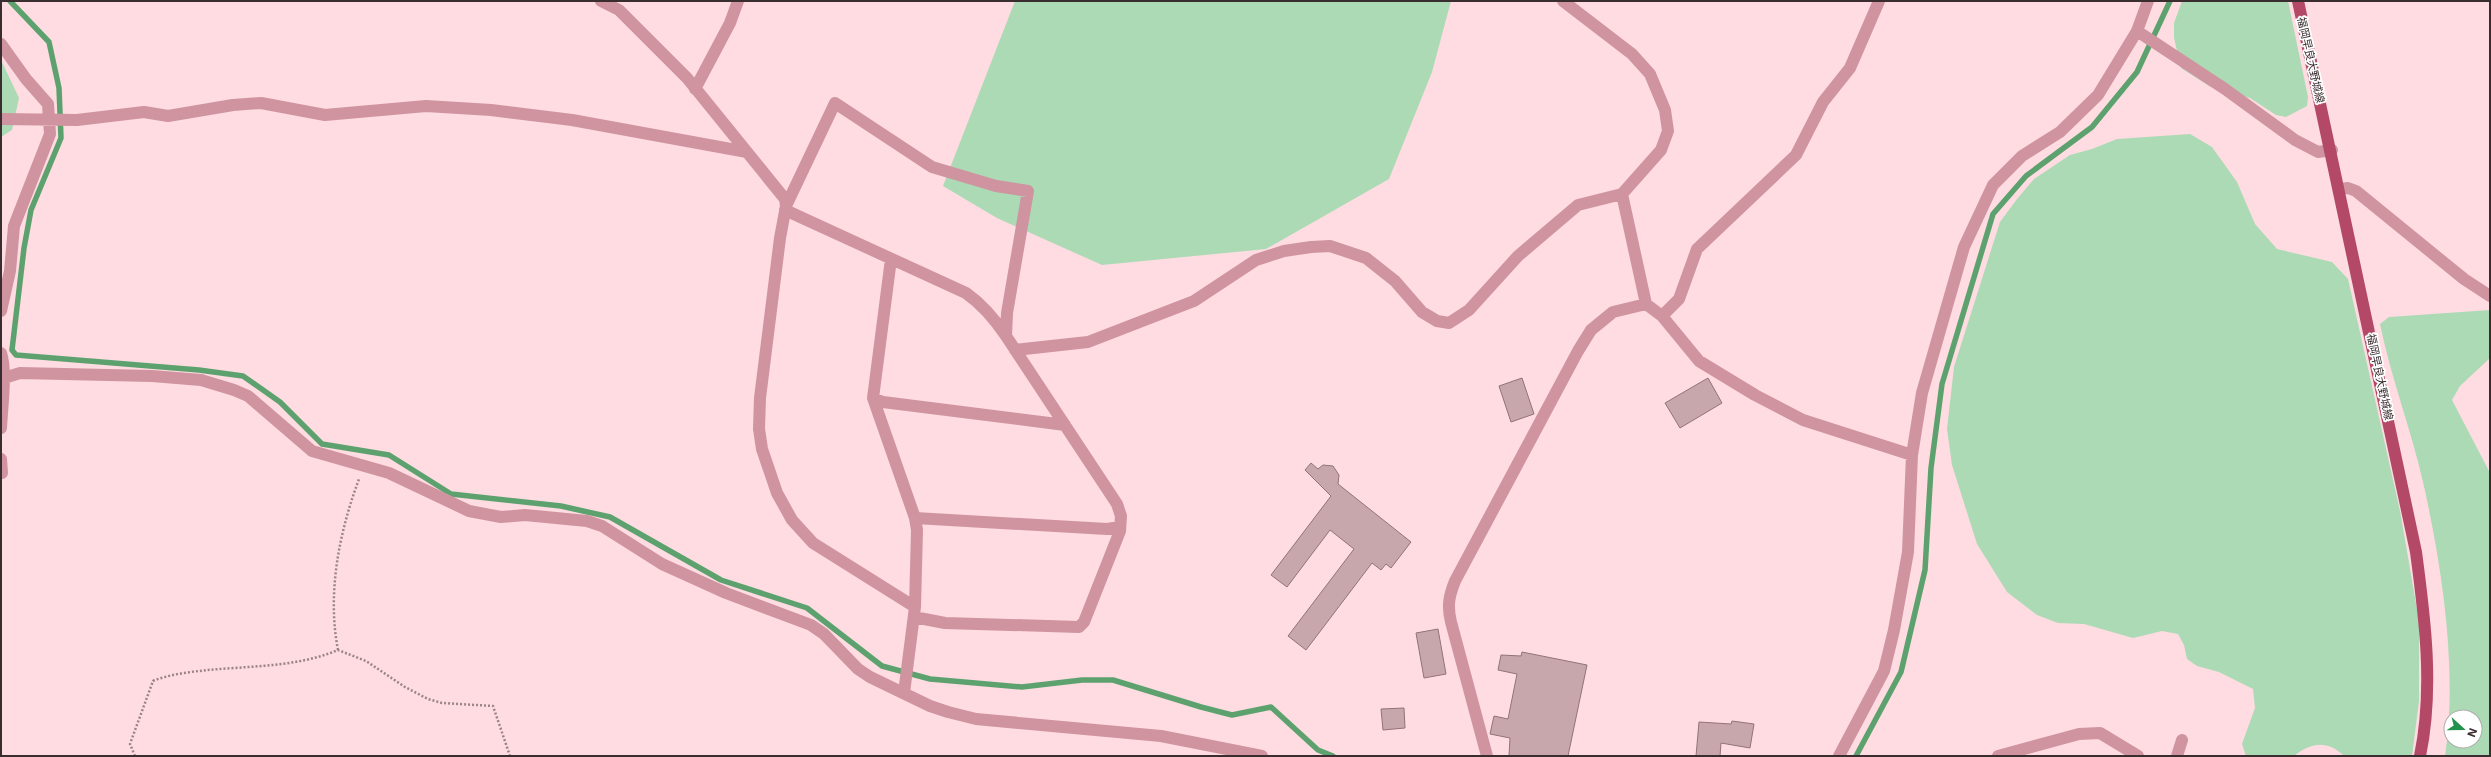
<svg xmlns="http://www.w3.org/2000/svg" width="2491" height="757" viewBox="0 0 2491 757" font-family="Inter,'Noto Sans JP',sans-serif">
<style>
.green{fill:#abdab5;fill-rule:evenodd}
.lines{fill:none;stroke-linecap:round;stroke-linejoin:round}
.stream{stroke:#5da26e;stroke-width:5.5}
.building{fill:#c7a7ac;stroke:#917379}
.path{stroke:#9b8488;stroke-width:2.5;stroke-dasharray:2 2;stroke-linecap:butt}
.minor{stroke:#d094a0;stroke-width:12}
.major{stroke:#b34966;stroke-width:12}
.labels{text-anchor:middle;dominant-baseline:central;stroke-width:3.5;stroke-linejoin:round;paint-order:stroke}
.street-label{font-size:11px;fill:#392d2f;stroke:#fff}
</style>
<rect width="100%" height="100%" fill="#fedce2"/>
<path class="green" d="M1015 1H1451L1432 72 1389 179 1266 249 1102 265 997 218 943 186Z
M2182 1H2288L2308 97 2307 106 2286 117 2276 115 2250 98 2209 86 2181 68 2174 38V23Z
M1 60 19 98 12 130 1 137Z
M2190 134 2212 147 2237 182 2255 224 2277 249 2332 262 2348 279 2400 511 2419 621V701L2412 756H2344C2328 740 2311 742 2294 756H2246L2242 744 2255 708 2253 689 2219 672 2197 666 2187 659 2184 645 2178 634 2162 631 2133 638 2084 624 2058 623 2037 615 2007 592 1977 544 1952 465 1947 429 1954 367 2000 222 2017 199 2034 179 2070 155 2092 149 2117 139Z
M2490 310V358L2460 386 2452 400 2490 473V756H2445C2458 672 2442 566 2423 482 2411 429 2391 378 2380 324L2389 317ZM2451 717H2475V741H2451Z"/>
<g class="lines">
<path class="stream" d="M10 1 49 42 59 88 61 138 31 210 24 248 12 350 16 355 199 370 243 376 280 402 322 444 389 455 451 494 561 506 610 517 721 580 807 608 882 666 930 679 1022 687 1082 680H1113L1201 707 1232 715 1271 707 1318 750 1333 756
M1856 756 1901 672 1925 570 1931 468 1942 384 1993 214 2026 176 2092 127 2137 72 2170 1"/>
</g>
<path class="building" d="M1522 378 1534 414 1511 422 1499 386Z
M1708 378 1722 403 1680 428 1665 403Z
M1311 463 1318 469 1323 465 1333 466 1339 475 1338 484 1411 542 1391 568 1386 564 1381 570 1372 563 1306 650 1288 636 1354 549 1330 530 1287 587 1271 575 1331 496 1305 470Z
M1438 629 1446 674 1424 678 1416 633Z
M1522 652 1587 665 1568 756H1509L1510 738 1490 734 1494 716 1508 719 1517 674 1498 670 1501 655 1521 656Z
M1404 708 1405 728 1383 730 1381 709Z
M1732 721 1754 724 1750 748 1721 743 1720 756H1696L1699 722 1731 724Z"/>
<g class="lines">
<path class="path" d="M338 650C327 593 339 533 359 479
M135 756 130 744 153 681C170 674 190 672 208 670 250 666 298 667 338 650L366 661 405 687 428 699 442 703 493 706 510 756"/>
<path class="minor" d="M601 1 619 10 687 78 785 199 786 206 780 238 760 398 759 429 762 449 777 493 792 520 813 543 915 607 904 693
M2137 31 2225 89 2295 140 2318 152 2332 150
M1 44 26 79 48 104 50 134 14 226 10 271 1 311
M695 89 730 23 738 1
M1 119 77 120 144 112 168 116 233 105 261 103 325 115 426 106 491 110 572 120 747 152
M2340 189 2348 188 2356 191 2464 279 2490 296
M1622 194 1646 304 1662 316 1699 361 1755 395 1803 420 1912 455
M786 206 835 103 932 167 996 186 1028 191 1007 313 1006 336
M785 210 966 293C983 305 994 318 1006 336L1117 504 1121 516 1120 531 1084 622 1079 627 945 623 914 617
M891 259 873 398 915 518 917 530 915 607
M1662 316 1679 299 1697 249 1796 155 1823 102 1850 68 1879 1
M1015 350 1088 342 1194 301 1256 260 1284 251 1311 247 1330 246 1366 258 1395 281 1422 312 1437 321 1449 323 1469 310 1518 256 1578 205 1622 194 1661 150 1668 131 1665 110 1650 74 1632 54 1563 1
M1 353C7 371 2 407 1 428
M1 379 20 373 152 376 201 380 234 390 248 396 312 451 389 473 469 511 501 517 525 515 587 521 602 526 662 564 726 593 811 625 824 634 858 669 870 677 930 706 948 712 976 719 1161 736 1262 756
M873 398 883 402 1065 425
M1 459 2 473
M915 518 1107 529 1120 527
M1487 756 1451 622C1447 606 1449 596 1455 581L1578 351 1591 330 1613 312 1646 304
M1839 756 1884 671 1894 630 1908 552 1912 455 1922 393 1964 247 1993 185 2022 156 2060 132 2098 95 2137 31 2148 1
M1998 756 2079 734 2100 733 2138 756
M2177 756 2182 740"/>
<path class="major" d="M2298 1 2416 552C2425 619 2434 689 2420 756"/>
</g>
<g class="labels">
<g class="street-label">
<text transform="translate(2311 60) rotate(77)">福岡早良大野城線</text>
<text transform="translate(2380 377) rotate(78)">福岡早良大野城線</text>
</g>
</g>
<rect width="2491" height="757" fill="none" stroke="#392d2f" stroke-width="4"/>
<g transform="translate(2463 729) rotate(111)"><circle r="19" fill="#ffffff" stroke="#b0abac"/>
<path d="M0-3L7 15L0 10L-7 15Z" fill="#23934c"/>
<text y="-6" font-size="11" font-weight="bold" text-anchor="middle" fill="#392d2f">N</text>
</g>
</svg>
